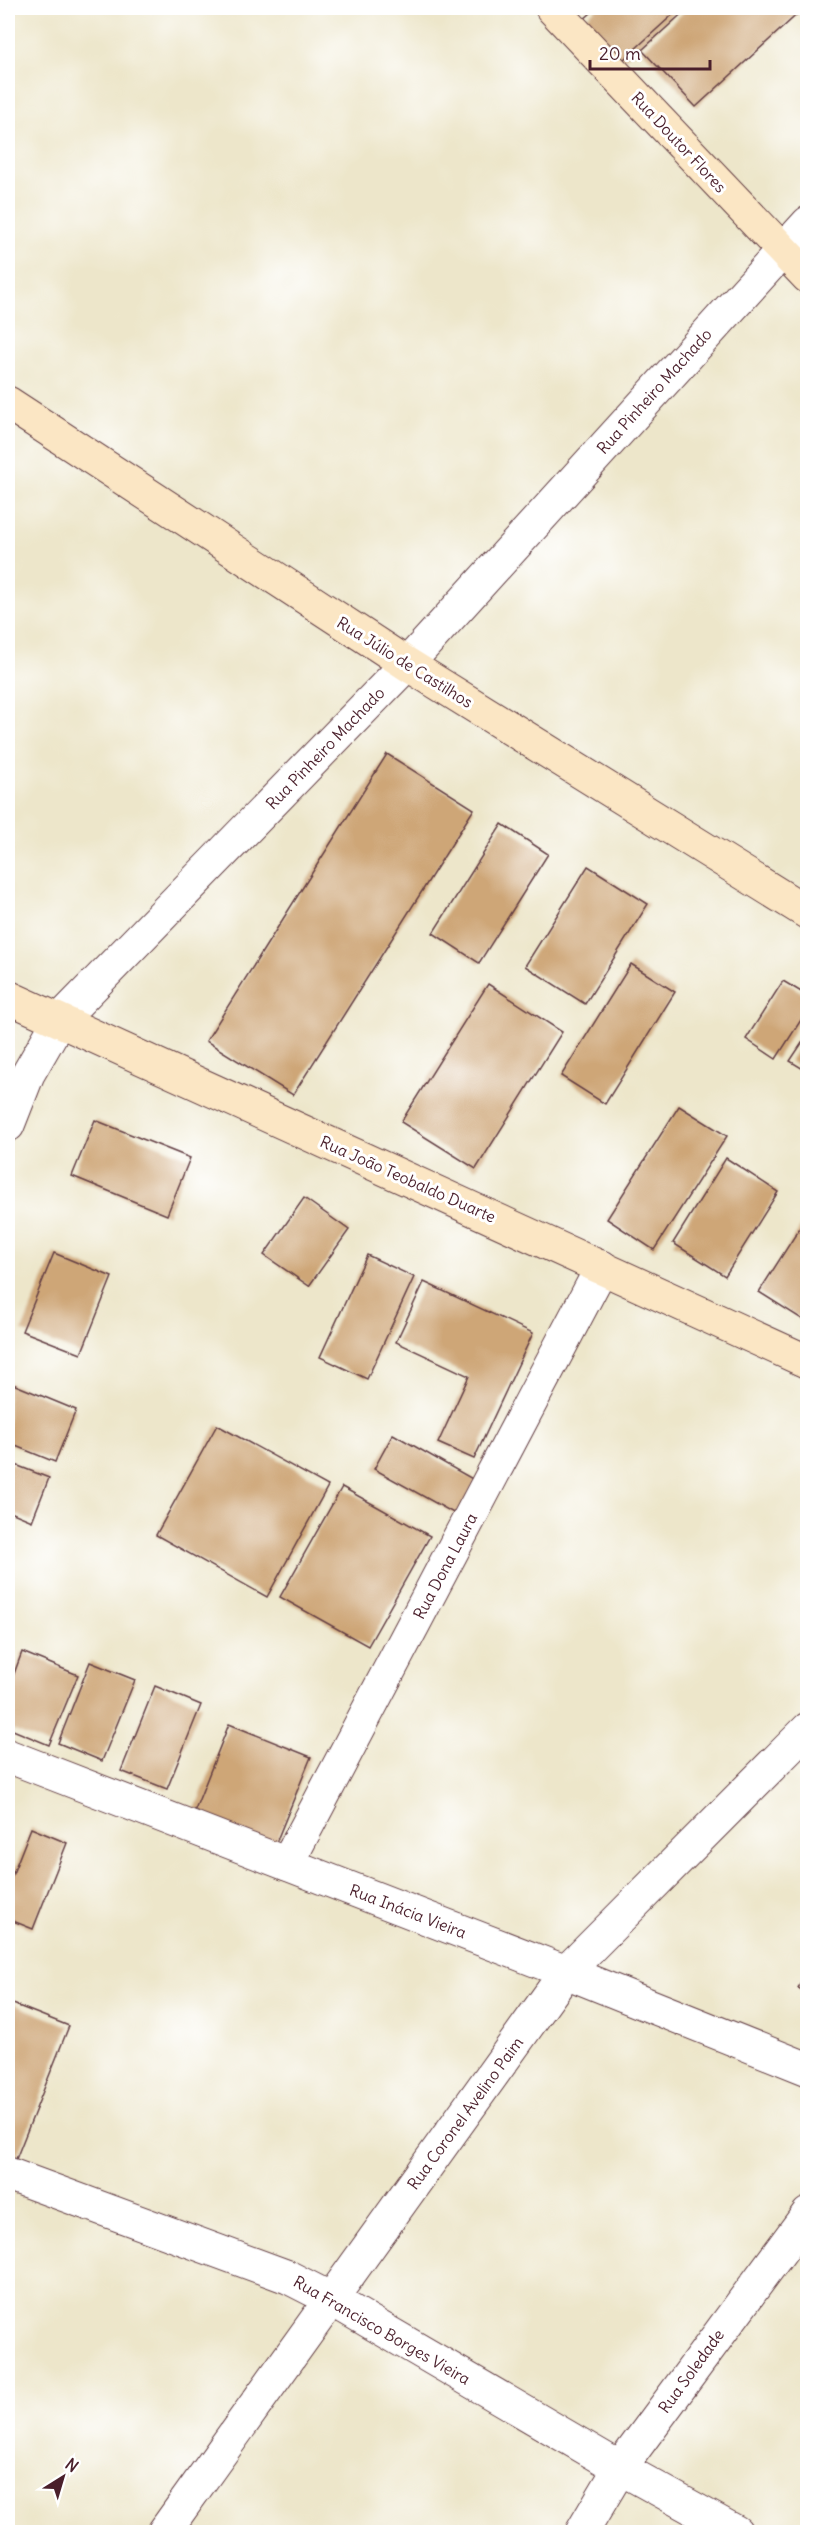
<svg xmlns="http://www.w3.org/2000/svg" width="815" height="2540" viewBox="0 0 815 2540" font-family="Delius,sans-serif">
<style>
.building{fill:#cea677}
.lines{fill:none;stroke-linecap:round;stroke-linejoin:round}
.minor-casing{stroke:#623d43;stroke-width:35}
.tertiary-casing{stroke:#623d43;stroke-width:35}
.secondary-casing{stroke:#623d43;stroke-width:35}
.minor{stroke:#fff;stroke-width:33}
.tertiary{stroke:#fff;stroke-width:33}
.secondary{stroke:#fbe6c4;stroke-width:33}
.labels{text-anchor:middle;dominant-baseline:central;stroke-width:6;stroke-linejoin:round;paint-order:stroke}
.street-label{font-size:16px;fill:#4a1f2b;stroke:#fff}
</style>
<rect width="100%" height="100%" fill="#fff"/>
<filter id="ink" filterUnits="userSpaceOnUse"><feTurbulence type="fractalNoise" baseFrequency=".0167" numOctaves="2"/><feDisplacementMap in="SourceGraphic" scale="12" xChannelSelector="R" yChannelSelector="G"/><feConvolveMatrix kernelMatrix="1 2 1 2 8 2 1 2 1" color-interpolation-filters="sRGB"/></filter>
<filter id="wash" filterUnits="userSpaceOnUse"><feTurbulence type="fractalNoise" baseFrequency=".008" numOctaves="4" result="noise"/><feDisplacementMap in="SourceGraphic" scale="24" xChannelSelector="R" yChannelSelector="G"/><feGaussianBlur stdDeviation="1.35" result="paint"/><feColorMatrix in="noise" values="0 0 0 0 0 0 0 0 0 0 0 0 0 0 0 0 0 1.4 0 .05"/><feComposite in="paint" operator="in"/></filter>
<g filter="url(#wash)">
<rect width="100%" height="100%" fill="#ede6ca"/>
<g id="blocks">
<path class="building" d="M597 8H680L623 60 584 19Z
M688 8H804L696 107 642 50Z
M387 754 474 809 293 1095 206 1041Z
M502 824 548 854 479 963 433 933Z
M588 866 648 904 585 1004 525 966Z
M631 964 675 992 605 1104 561 1076Z
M783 981 808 996V1009L776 1059 746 1039Z
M488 984 562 1032 476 1169 401 1122Z
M808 1034V1072L790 1061Z
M679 1106 727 1136 654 1250 607 1219Z
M95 1120 190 1158 167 1215 72 1176Z
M726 1158 778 1192 725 1276 673 1243Z
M304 1198 349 1230 309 1286 264 1255Z
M808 1215V1323L759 1292Z
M54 1253 112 1277 81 1354 22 1331Z
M367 1255 414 1277 367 1379 320 1357Z
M424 1282 533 1333 474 1459 438 1443 469 1376 396 1342Z
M8 1382 76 1410 55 1462 8 1443Z
M217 1425 328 1486 267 1597 156 1535Z
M393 1434 476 1481 457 1515 374 1469Z
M8 1462 49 1478 32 1521 8 1511Z
M342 1487 430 1536 368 1646 280 1597Z
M22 1652 78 1675 49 1745 8 1728V1690Z
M90 1662 135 1680 102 1761 58 1743Z
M155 1686 201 1705 167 1789 121 1771Z
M229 1724 311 1757 273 1850 192 1817Z
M31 1828 67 1843 33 1929 8 1919V1886Z
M808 1971V1993L798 1988Z
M8 2002 69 2026 14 2164 8 2161Z"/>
</g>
</g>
<g filter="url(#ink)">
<use href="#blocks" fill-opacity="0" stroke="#623d43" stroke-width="1.5"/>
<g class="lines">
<g class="minor-casing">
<path id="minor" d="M8 1125 28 1074 58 1022
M287 1864 602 1267
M566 1972 808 2069
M8 2174 288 2277 331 2299 620 2468 736 2532
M582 2532 620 2468 808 2214"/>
</g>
<g class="tertiary-casing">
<path id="tertiary" d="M58 1022 407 664 808 223
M8 1756 566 1972
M164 2532 566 1972 808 1729"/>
</g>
<g class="secondary-casing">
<path id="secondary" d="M552 8 808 277
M8 403 407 664 808 913
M8 997 808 1362"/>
</g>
<use href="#minor" class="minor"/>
<use href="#tertiary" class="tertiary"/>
<use href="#secondary" class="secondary"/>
</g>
</g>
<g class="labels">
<g class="street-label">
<text transform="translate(679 142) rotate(47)">Rua Doutor Flores</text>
<text transform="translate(654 391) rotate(-48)">Rua Pinheiro Machado</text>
<text transform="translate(405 662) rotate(32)">Rua Júlio de Castilhos</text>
<text transform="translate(325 748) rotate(-46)">Rua Pinheiro Machado</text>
<text transform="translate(408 1179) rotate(24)">Rua João Teobaldo Duarte</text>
<text transform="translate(445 1566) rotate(-62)">Rua Dona Laura</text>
<text transform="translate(408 1911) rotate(21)">Rua Inácia Vieira</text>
<text transform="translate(465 2113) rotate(-54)">Rua Coronel Avelino Paim</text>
<text transform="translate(382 2330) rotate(30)">Rua Francisco Borges Vieira</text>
<text transform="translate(691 2371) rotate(-54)">Rua Soledade</text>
</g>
</g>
<rect width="815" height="2540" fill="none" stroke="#fff" stroke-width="30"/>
<g transform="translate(63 2477) rotate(37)" stroke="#ffffff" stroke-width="4.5" paint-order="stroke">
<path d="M0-4.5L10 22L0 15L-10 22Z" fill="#4a1f2b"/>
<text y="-9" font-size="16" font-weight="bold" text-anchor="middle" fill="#4a1f2b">N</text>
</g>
<path d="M590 60v9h120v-9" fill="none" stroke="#4a1f2b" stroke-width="3"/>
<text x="599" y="60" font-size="18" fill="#4a1f2b" stroke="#ffffff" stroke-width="4.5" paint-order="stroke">20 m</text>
</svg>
